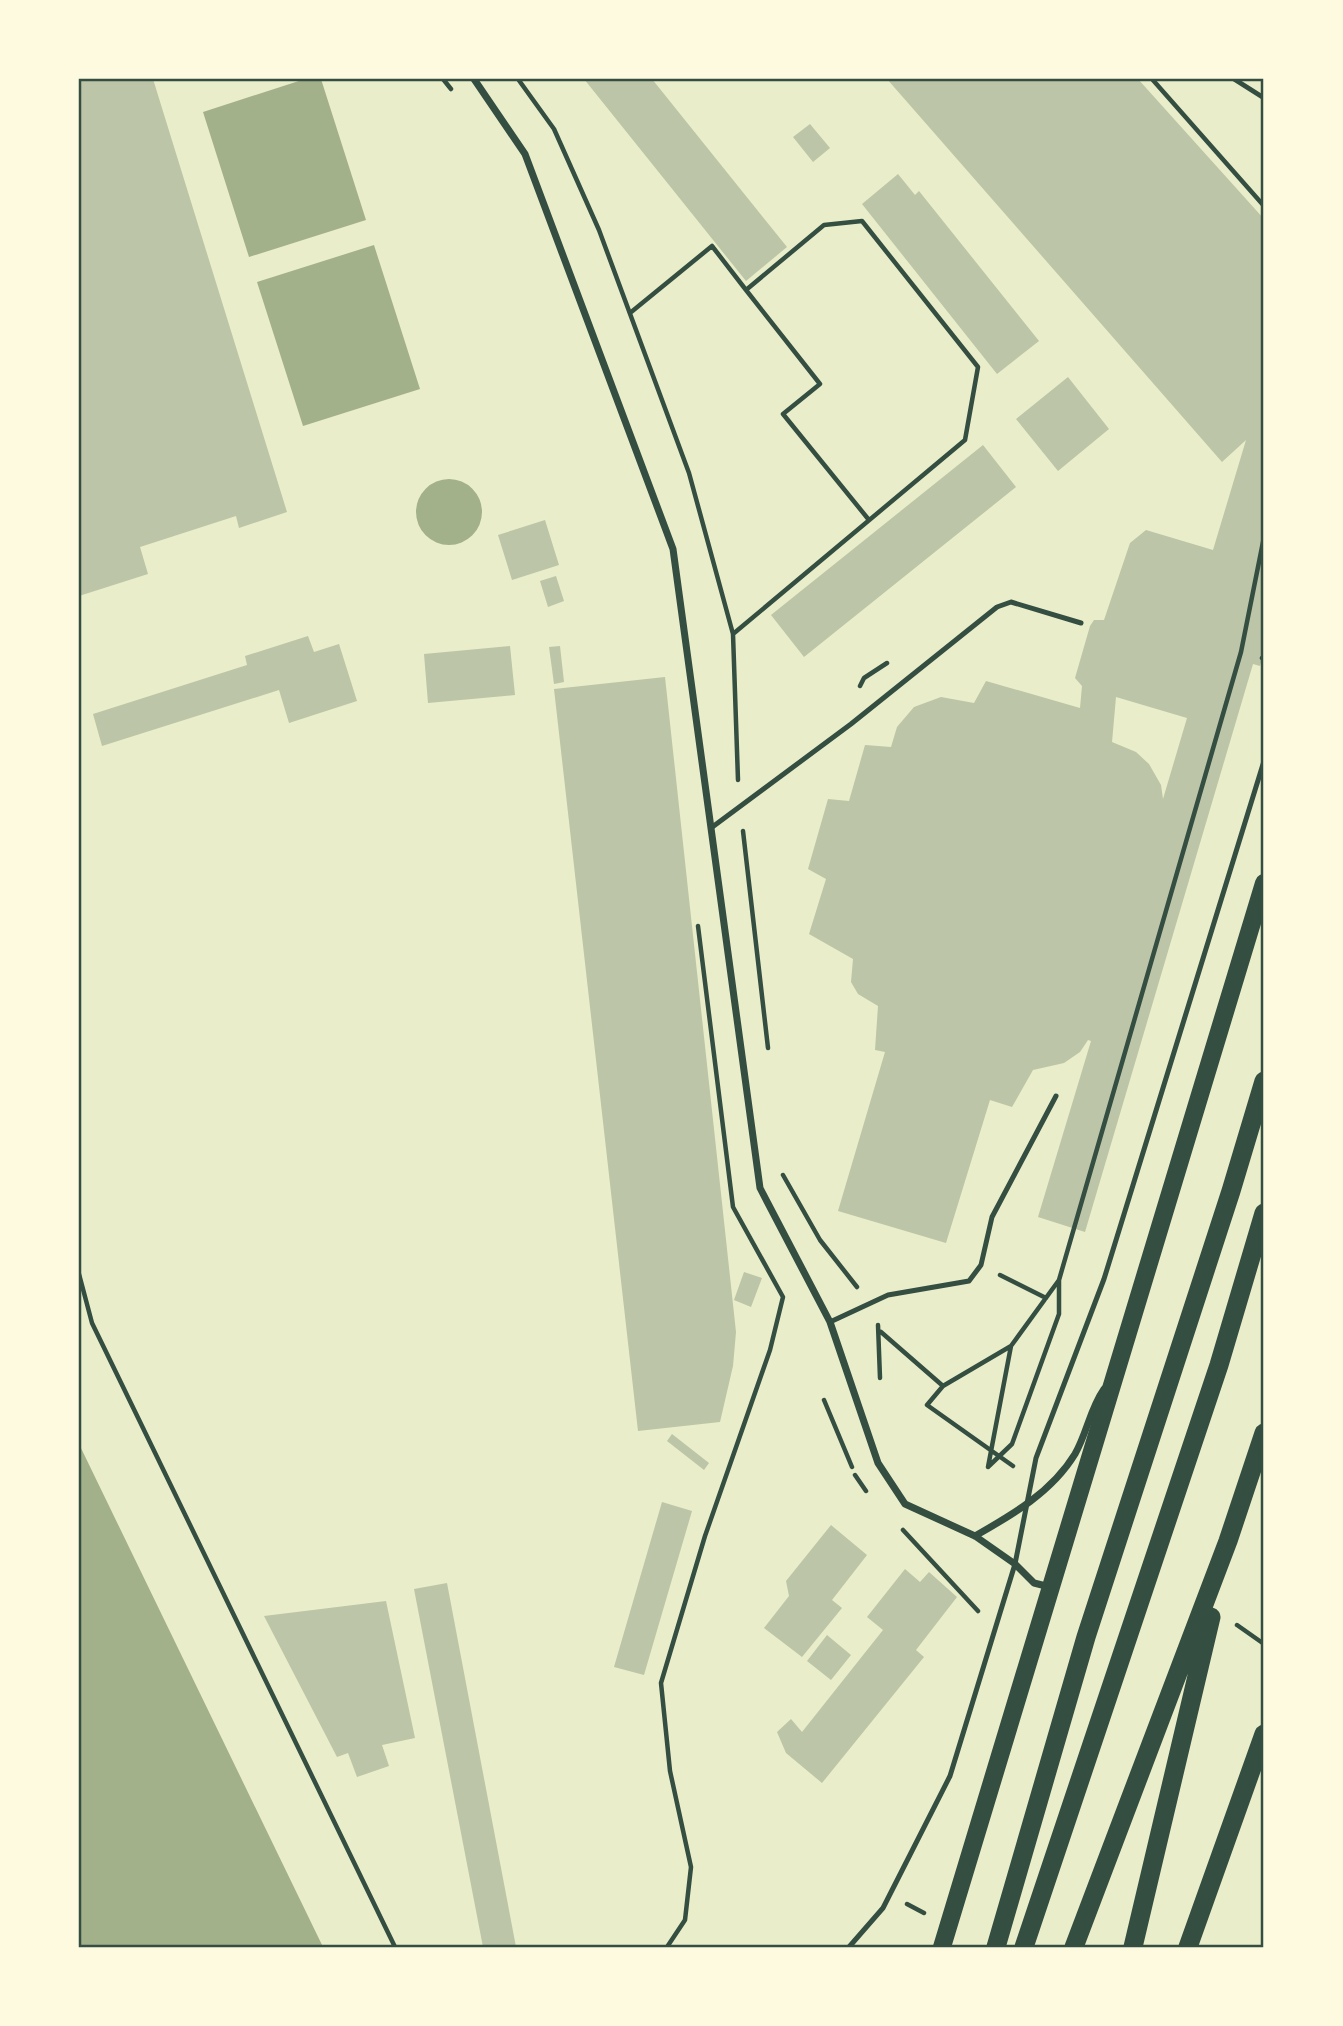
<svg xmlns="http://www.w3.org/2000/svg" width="1343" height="2026" viewBox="0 0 1343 2026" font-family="Ubuntu,sans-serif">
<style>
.water{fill:#a3b18a}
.building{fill:#bcc5a7;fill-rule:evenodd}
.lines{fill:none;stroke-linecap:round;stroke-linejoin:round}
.path{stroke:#344e41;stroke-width:4.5}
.service{stroke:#344e41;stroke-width:5}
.minor{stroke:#344e41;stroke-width:7}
.primary{stroke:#344e41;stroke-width:18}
.trunk{stroke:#344e41;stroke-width:19}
.neatline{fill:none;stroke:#344e41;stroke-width:2.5}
</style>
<rect width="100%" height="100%" fill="#e9edc9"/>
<path class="water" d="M305 79H321L366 220 249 257 203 112Z
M374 245 420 389 303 426 257 282Z
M416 512a33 33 0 1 1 66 0a33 33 0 1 1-66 0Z
M79 1444 323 1947H79Z"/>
<path class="building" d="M79 79H153L287 512 239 528 236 516 140 547 148 574 79 596Z
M584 79H652L787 247 746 281Z
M887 79H1138L1264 219V652L1260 666 1253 664 1085 1232 1038 1217 1091 1041 1088 1040 1080 1052 1064 1063 1033 1070 1012 1107 990 1100 946 1243 838 1211 885 1052 875 1050 878 1006 858 994 851 982 853 959 809 934 826 879 808 869 828 799 849 801 865 745 891 747 897 727 914 707 941 697 974 703 986 681 1080 708 1082 686 1075 678 1090 626 1094 620H1104L1130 543 1146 530 1213 550 1246 440 1222 462ZM1116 697 1187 718 1163 799 1161 785 1149 764 1136 752 1112 742Z
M810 124 830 148 813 162 793 137Z
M898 174 915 195 919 191 1039 341 997 374 862 204Z
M1068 377 1109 429 1058 471 1016 419Z
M983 445 1016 487 804 657 771 615Z
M545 520 559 565 512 580 498 535Z
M556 576 564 601 548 607 540 581Z
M308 636 314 652 339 644 357 701 289 723 279 690 102 746 93 714 247 665 245 656Z
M510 646 515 695 428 703 424 654Z
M560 646 564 682 554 684 549 647Z
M665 677 736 1332 733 1366 720 1422 638 1431 554 689Z
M744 1272 762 1278 751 1307 734 1300Z
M672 1434 709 1463 704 1470 667 1441Z
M662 1502 692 1511 644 1675 614 1667Z
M831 1525 867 1555 832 1600 842 1608 802 1657 764 1628 789 1596 786 1581Z
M905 1569 920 1582 929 1572 957 1597 916 1650 924 1657 822 1783 786 1753 777 1732 791 1719 802 1732 883 1630 867 1617Z
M447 1583 516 1947H483L414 1589Z
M386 1601 415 1738 382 1745 389 1766 357 1777 348 1753 337 1757 264 1616Z
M827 1635 851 1655 831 1680 807 1661Z"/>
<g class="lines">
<path class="path" d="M443 79 451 89
M518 79 554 129 599 230 689 473 733 634 738 780
M1152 79 1264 206
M746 290 820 384 783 414 869 520
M630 313 712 246 746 290 824 225 862 221 978 367 965 440 733 634
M1262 658 1264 659
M860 686 864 678 887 663
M743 831 768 1048
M783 1175 820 1240 857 1287
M79 1274 92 1323 395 1947
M1000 1275 1046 1298
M1059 1280 1241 652 1264 537
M878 1325 880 1378
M881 1332 943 1386
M824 1400 852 1467
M989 1466 1012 1444 1059 1314V1280L1011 1346
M988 1467 1011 1346 943 1386 927 1405 1013 1466
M855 1475 866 1491
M903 1530 978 1611
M1237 1625 1264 1644
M907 1904 924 1913
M667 1947 685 1920 691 1867 670 1771 661 1683 705 1536 770 1350 783 1297 733 1207 698 926"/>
<path class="service" d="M1234 79 1264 98
M711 828 851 724 997 607 1011 602 1081 623
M830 1322 888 1295 969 1281 981 1265 992 1217 1056 1096
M849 1947 883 1908 950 1776 1015 1564 1036 1458 1104 1279 1264 761"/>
<path class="minor" d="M474 79 525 154 673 549 760 1188 830 1322 878 1463 905 1504 975 1536 1015 1564 1034 1583 1050 1587
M975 1536C1012 1515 1052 1492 1075 1454 1087 1433 1090 1409 1104 1389"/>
<path class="primary" d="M942 1947 1264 883"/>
<path class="trunk" d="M996 1947 1086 1637 1231 1191 1264 1081
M1024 1947 1219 1365 1264 1213
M1074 1947 1228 1541 1264 1433
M1133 1947 1211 1617
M1188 1947 1264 1734"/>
</g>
<rect width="1343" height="2026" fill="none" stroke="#fefae0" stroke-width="161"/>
<rect x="80" y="80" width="1182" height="1866" class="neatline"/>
</svg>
